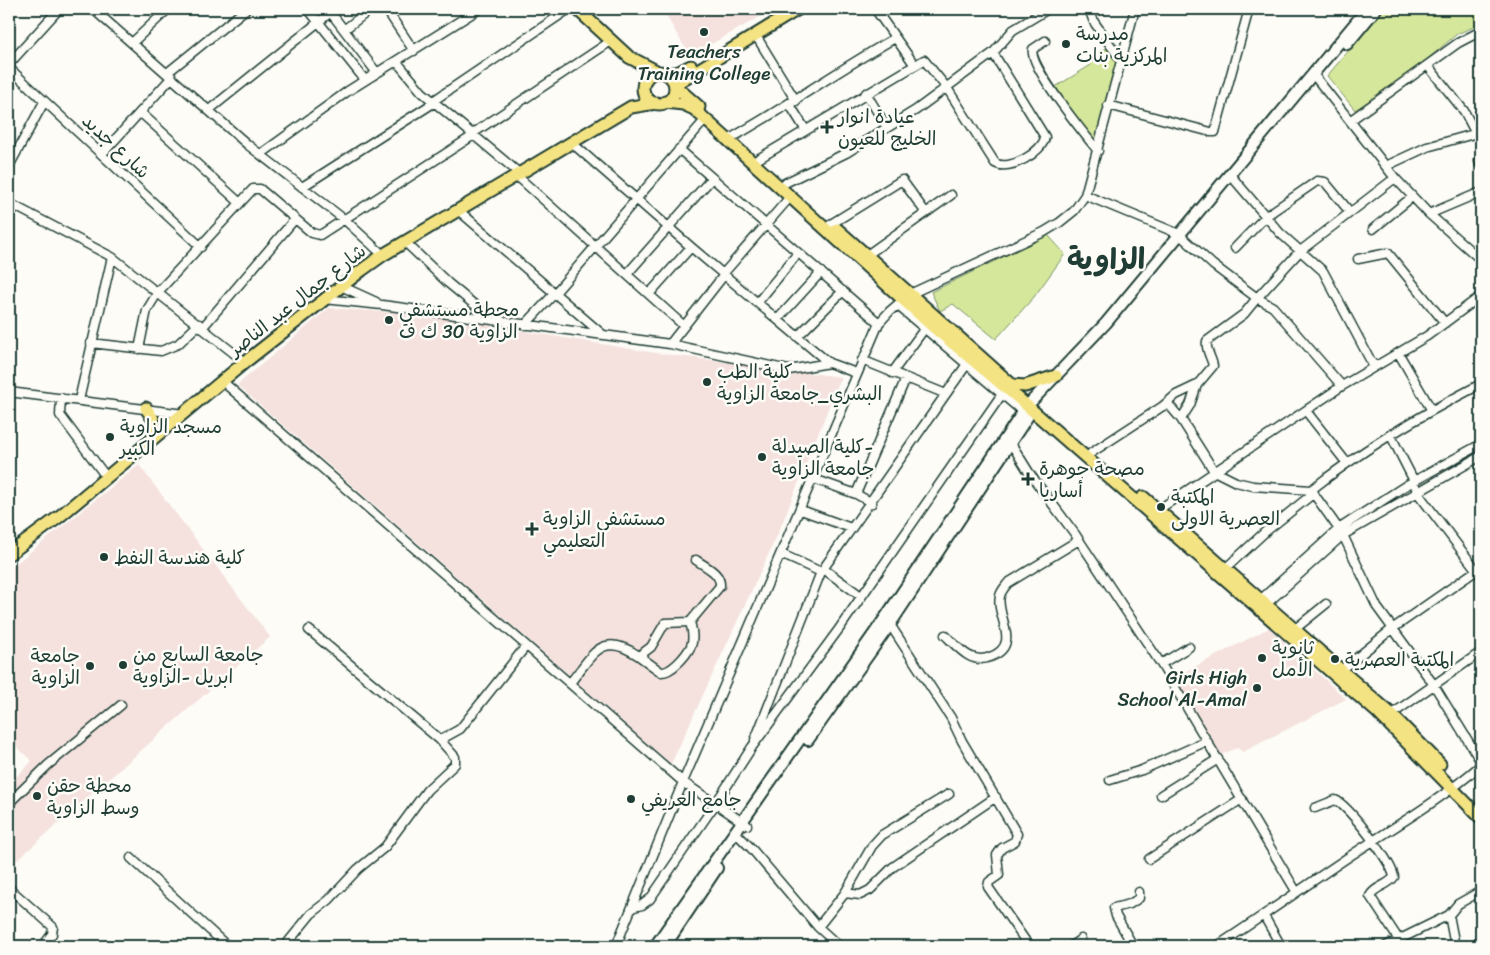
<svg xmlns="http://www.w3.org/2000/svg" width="1490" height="955" viewBox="0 0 1490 955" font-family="Sriracha,'Playpen Sans Arabic',sans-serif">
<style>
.built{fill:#f5e2de}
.green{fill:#d5e79b;stroke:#7a9268}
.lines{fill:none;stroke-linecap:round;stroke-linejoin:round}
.street-casing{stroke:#1f3d34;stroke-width:11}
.secondary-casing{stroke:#1f3d34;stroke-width:14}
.primary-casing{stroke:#1f3d34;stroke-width:15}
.street{stroke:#fdfcf7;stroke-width:8}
.secondary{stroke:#fdfcf7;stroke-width:10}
.primary{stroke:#f4e382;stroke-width:11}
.poi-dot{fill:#1f3d34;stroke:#fdfcf7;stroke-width:2}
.labels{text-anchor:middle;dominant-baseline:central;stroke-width:5;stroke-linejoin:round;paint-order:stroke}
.poi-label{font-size:19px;fill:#1f3d34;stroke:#fdfcf7;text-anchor:start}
.street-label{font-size:19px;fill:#1f3d34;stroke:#fdfcf7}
.town-label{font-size:29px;font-weight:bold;fill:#1f3d34;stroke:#fdfcf7}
</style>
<rect width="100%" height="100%" fill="#fdfcf7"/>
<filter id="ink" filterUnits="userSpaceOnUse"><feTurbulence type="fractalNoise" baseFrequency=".02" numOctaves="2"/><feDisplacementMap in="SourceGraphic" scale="10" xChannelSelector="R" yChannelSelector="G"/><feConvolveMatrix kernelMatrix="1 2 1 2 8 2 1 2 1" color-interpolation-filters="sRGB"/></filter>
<g filter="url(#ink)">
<path class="built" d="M662 9H774L690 56Z
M329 308 427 315 656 353 841 377 777 536 671 764 237 385Z
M139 465 270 637 9 867V784L32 761 9 740V569Z
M1269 628 1346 699 1243 752 1237 748 1218 756 1173 678Z"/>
<path class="green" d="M1384 9H1481V24L1457 34 1410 74 1355 110 1327 76Z
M1110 46 1120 60 1098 151 1052 89 1091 65 1088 59Z
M1048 235 1065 254 1034 297 996 339 953 304 940 311 931 292Z"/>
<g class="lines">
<g class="street-casing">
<path id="street" d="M93 9 248 145 345 220 383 255
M308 9 365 80
M328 9 377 73
M386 9 414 51
M875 9 914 64
M1089 9 1094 22 1121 60
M584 16 596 9
M345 29 371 9
M755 34 796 101
M1045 41 1033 49C1027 64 1086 136 1098 151
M132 43 168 9
M397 62 422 92 519 173
M9 64 59 9
M1428 66 1464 111 1476 134
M9 68 201 247
M167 73 246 9
M1313 74 1395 178 1429 214 1481 260
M866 93 887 128
M433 101 569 9
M790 105 805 129
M1108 105 1211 132H1215L1249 9
M209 110 331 12
M140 112 240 203
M1351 120 1458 43 1481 31
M472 134 611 41
M733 137C788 106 840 69 895 38
M572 143 691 247 829 363
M679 149 879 323
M102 154 172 77
M261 154 348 91 479 9
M758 159 924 60 947 88 995 163C1009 172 1043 152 1045 137L993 53
M1479 161 1481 167
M9 166 44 102
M1386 166 1427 147 1481 132
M516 175 683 325
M1232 177 1280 233 1323 271 1374 367
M785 183 846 153 916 110 993 53 1013 30 1048 9
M302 187 435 102
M1085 195 1179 234 1213 265 1257 298 1244 314 1207 341C1205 350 1212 358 1213 366L1197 385 1190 405 1181 419
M9 203 112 257 245 362
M458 210 602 334
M1429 214 1481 192
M831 224 902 180 926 213
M1373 229 1412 197
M405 242 448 283 493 320
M1235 248 1266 216 1317 181 1325 182 1349 211
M867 255 951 195
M1358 259 1388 253 1445 323
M627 274 712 178
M723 274 790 197
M341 286 376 302
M650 293 691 247
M324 299 382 305 670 344 789 370 829 363 856 373
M758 302 798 253
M897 305 1023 412
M778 319 821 272
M525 325 555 293 705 120
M203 327 295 219
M798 336 843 291
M91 343 161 351 178 344 199 324
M670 344 724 275
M139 349 147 310 158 292 253 189H260L312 233 320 235 474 135
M1399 354 1431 409
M862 360 946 394
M892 373 925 328
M222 381 683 782 747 825
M1342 386 1273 307 1257 298 1299 252 1395 178
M9 392 184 414
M61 398 60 415 107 478
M79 400 112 257
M1163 406 1176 395 1197 385
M1306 411 1346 462
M1390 434 1414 481 1417 492 1481 576
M1009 440 1030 474 1075 534 1161 664 1296 891
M1091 453 1163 406 1169 405 1181 419 1214 471 1236 482 1253 486 1311 490 1343 535 1377 607 1434 685 1481 762
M814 479 856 494 872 503
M1311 490C1364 448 1421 415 1481 384
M856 494 906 378
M801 510 851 528
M1158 510 1342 386 1427 336 1481 296
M781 554 821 572
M1226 568 1265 532 1314 493
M825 570 861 596
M1258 602 1340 528 1405 486 1481 444
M1263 607 1343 535 1481 456
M887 620 951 718 962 741 1017 834 1015 841 1002 848 997 855 999 875 989 882 988 887 1029 946
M1295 629 1326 604
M309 630 440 740 460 729 526 646
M945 635C958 647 971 665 990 657 1023 645 995 616 1000 596 1001 591 1005 587 1008 583L1079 540
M639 656 661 672C671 673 686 656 691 646 694 639 692 629 690 622
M1161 664 1189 647
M1338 673 1392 629 1477 570
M570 683C593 655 601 630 639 656L651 647 665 623 690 622 720 586C721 573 706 567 696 560
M1388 717 1481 652
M755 740 821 572 967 364
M1110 780 1142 770 1207 741
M1161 795 1218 759
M9 803 48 765 121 705
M1315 808 1335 800C1347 804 1392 862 1394 877 1388 886 1375 886 1370 896L1399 940
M735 832 751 848 818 927 839 946
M131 858 227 946
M1149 859 1242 799
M9 888 53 927 52 934 43 946
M845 893 860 895 870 890 893 867 996 797
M634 907 642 905 650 899 716 803 752 747 839 629 1002 394
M1449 915 1455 946
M1264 916 1281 946
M818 927 845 893 872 846 882 835 949 794
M285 946 311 914 329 900 358 869 385 847 427 790 455 764V757L440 740
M616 946 683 782 879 323 890 311 910 294 1044 232 1059 223 1074 211 1085 195 1135 9
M1071 946 1081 939
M1133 946 1116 916 1114 908 1130 904 1139 898V892
M1217 946C1262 917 1305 886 1350 856 1394 827 1441 800 1481 765
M1386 946 1449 915 1458 904 1481 891"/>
</g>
<g class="secondary-casing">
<path id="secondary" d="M1347 44 1376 9
M808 740 891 623 1030 413
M655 946 885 618 1027 406 1106 323 1367 9
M665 946 717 868"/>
</g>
<g class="primary-casing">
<path id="primary" d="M577 9 629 57 658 72
M643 88a16 16 0 1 1 32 0a16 16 0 1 1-32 0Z
M666 73H677L691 66
M675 84 798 9
M675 86 699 107
M665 102 683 104 694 109 932 326 1018 398 1376 711 1481 818
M837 229 1010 383
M1013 385 1025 386 1056 376
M146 408 153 419 157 435
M1143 497 1391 714 1440 764
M9 554 60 516 245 362 362 270 383 255 631 107 656 103"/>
</g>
<use href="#street" class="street"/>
<use href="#secondary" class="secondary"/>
<use href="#primary" class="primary"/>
</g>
</g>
<g class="poi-dot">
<circle cx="704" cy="32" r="5"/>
<circle cx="1066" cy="44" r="5"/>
<path d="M824.5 119.5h5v5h5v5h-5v5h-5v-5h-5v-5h5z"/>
<circle cx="389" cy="320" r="5"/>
<circle cx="707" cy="382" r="5"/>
<circle cx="110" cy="437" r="5"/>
<circle cx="762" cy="457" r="5"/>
<path d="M1025.5 471.5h5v5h5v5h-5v5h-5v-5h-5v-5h5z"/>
<circle cx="1161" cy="507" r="5"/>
<path d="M529.5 521.5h5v5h5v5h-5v5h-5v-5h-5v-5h5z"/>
<circle cx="104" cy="557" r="5"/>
<circle cx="1262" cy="658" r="5"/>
<circle cx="1335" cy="659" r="5"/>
<circle cx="123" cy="665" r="5"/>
<circle cx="90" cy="666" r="5"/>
<circle cx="1257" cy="688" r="5"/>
<circle cx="37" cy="796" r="5"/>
<circle cx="631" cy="799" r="5"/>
</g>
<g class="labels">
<g class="poi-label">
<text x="1076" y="33">مدرسة<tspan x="1076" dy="22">المركزية بنات</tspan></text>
<text x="704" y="51" text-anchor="middle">Teachers<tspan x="704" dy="22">Training College</tspan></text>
<text x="838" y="116">عيادة انوار<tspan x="838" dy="22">الخليج للعيون</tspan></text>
<text x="399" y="309">محطة مستشفي<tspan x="399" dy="22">الزاوية 30 ك ف</tspan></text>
<text x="717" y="371">كلية الطب<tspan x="717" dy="22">البشري_جامعة الزاوية</tspan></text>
<text x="120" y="426">مسجد الزاوية<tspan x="120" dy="22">الكبير</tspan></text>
<text x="772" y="446">كلية الصيدلة-<tspan x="772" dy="22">جامعة الزاوية</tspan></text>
<text x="1039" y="468">مصحة جوهرة<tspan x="1039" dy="22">أساريا</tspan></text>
<text x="1171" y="496">المكتبة<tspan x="1171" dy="22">العصرية الاولى</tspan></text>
<text x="543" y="518">مستشفى الزاوية<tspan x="543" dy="22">التعليمي</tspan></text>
<text x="114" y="557">كلية هندسة النفط</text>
<text x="1272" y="647">ثانوية<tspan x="1272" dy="22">الأمل</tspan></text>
<text x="133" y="654">جامعة السابع من<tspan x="133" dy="22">ابريل -الزاوية</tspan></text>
<text x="80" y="655" text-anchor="end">جامعة<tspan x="80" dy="22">الزاوية</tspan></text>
<text x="1345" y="659">المكتبة العصرية</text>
<text x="1247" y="677" text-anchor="end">Girls High<tspan x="1247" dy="22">School Al-Amal</tspan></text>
<text x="47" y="785">محطة حقن<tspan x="47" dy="22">وسط الزاوية</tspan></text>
<text x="641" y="799">جامع العريفي</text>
</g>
<g class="street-label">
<text transform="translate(116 146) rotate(43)">شارع جديد</text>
<text transform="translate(297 300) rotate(-38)">شارع جمال عبد الناصر</text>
</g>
<g class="town-label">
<text x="1106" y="259">الزاوية</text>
</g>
</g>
<rect width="1490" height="955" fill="none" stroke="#fdfcf7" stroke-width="30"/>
<rect x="15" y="15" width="1460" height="925" fill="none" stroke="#1f3d34" stroke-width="2" filter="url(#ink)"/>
</svg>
